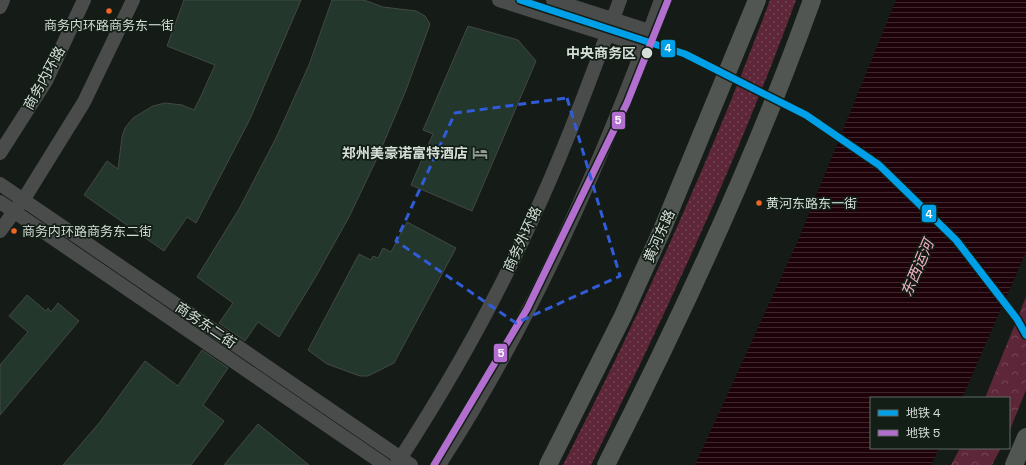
<svg xmlns="http://www.w3.org/2000/svg" width="1026" height="465" viewBox="0 0 1026 465" font-family="'Space Grotesk','Noto Sans SC',sans-serif">
<style>
.grass{fill:url(#grass-dots)}
.park{fill:url(#park-crowns)}
.water{fill:url(#water-rules)}
.building{fill:#23372d;stroke:#434844}
.lines{fill:none;stroke-linecap:round;stroke-linejoin:round}
.minor{stroke:#4a4c4b;stroke-width:14}
.major{stroke:#525653;stroke-width:18}
.metro-1-casing{stroke:#121e16;stroke-width:10}
.metro-2-casing{stroke:#121e16;stroke-width:10}
.metro-1{stroke:#00a0e9;stroke-width:7}
.metro-2{stroke:#b36fd0;stroke-width:7}
.marked{fill:none;stroke:#305cd8;stroke-width:3;stroke-dasharray:8 5;stroke-linejoin:round}
.bus-dot{fill:#f26522;stroke:#121e16;stroke-width:1.5}
.stop-dot{fill:#d6ded8;stroke:#121e16;stroke-width:1.5}
.labels{text-anchor:middle;dominant-baseline:central;stroke-width:3.5;stroke-linejoin:round;paint-order:stroke}
.bus-label{font-size:13px;fill:#d6ded8;stroke:#121e16;text-anchor:start}
.stop-label{font-size:14px;font-weight:bold;fill:#d6ded8;stroke:#121e16;text-anchor:end}
.street-label{font-size:14px;fill:#d6ded8;stroke:#121e16}
.poi-label{font-size:14px;font-weight:bold;fill:#d6ded8;stroke:#121e16;text-anchor:end}
.water-label{font-size:15px;font-style:italic;fill:#f4b0c2;stroke:#121e16}
.line-badge{stroke:#121e16;stroke-width:1.5}
.badge-label{font-size:11px;text-anchor:middle;font-weight:bold;fill:#fff}
</style>
<defs>
<pattern id="grass-dots" width="8" height="8" patternUnits="userSpaceOnUse"><rect width="8" height="8" fill="#5e2739"/><path d="M2 2h.1M6 6h.1" fill="none" stroke="#744655" stroke-width="1.8" stroke-linecap="round"/></pattern>
<pattern id="park-crowns" width="20" height="18" patternUnits="userSpaceOnUse"><rect width="20" height="18" fill="#5e2739"/><path d="M2 6a3 3 0 1 1 6 0M12 15a3 3 0 1 1 6 0" fill="none" stroke="#744655"/></pattern>
<pattern id="water-rules" width="6" height="5" patternUnits="userSpaceOnUse"><rect width="6" height="5" fill="#1e020a"/><path d="M0 2.5h6" fill="none" stroke="#3e262d"/></pattern>
</defs>
<rect width="100%" height="100%" fill="#151b17"/>
<path class="grass" d="M770 0H796C738 159 666 313 591 465H563C640 314 711 159 770 0Z"/>
<path class="park" d="M1026 297V390L1009 432V398H985Z
M960 448H1001L992 465H951Z"/>
<path class="water" d="M896 0H1026V252L962 398H871V448H939L931 465H695L796 245Z"/>
<path class="building" d="M184 0H301L250 119 196 223 187 217 164 251 84 195 107 161 118 169 122 137 125 128 133 118 153 106 165 103 182 105 194 110 201 96 215 65 167 46Z
M332 0H364L383 7 416 11 425 16 430 24 406 90 379 154 349 217 315 278 279 337 258 322 245 341 219 323 233 303 197 277 239 209 276 138 309 65Z
M468 26 518 40 536 61 472 211 411 185 433 134 423 130Z
M407 222 456 248 394 363 368 376H360L327 364 308 350 359 254 371 260 373 256 378 258 383 248 391 252Z
M27 295 46 311 48 308 51 312 58 303 79 321 0 415V365L28 332 9 316Z
M202 350 228 368 203 405 224 421 191 465H63L100 422 145 361 178 386Z
M258 424 309 465H224Z"/>
<g class="lines">
<path class="minor" d="M499 0 644 46
M553 0 649 31
M0 7 3 0
M0 153 46 81 84 0
M0 184 411 465
M0 202 385 465
M0 231 27 194 84 102 133 0
M396 465C447 387 493 306 531 222 565 150 592 74 620 0
M439 465C533 320 602 162 661 0"/>
<path class="major" d="M548 465 623 316 662 230 757 0
M606 465C683 314 755 159 812 0
M1014 465 1026 437"/>
<g class="metro-1-casing">
<path id="metro-1" d="M520 0 685 54 806 115 879 165 956 240 1017 319 1026 335"/>
</g>
<g class="metro-2-casing">
<path id="metro-2" d="M434 465 527 309 627 103 668 0"/>
</g>
<use href="#metro-1" class="metro-1"/>
<use href="#metro-2" class="metro-2"/>
</g>
<path class="marked" d="M567 98 620 276 516 323 396 241 455 113Z"/>
<defs>
<g id="hotel-bare" transform="scale(1.2)"><path d="M-6-4.5h1.5V1H6V5H4.5V3h-9V5H-6ZM-4 0a1.8 1.8 0 1 1 3.6 0ZM.5 0V-2.5h3Q6-2.5 6 0Z" fill="#929a94" stroke="#121e16" stroke-width="2.5" paint-order="stroke"/></g>
</defs>
<g fill-rule="evenodd">
<use href="#hotel-bare" x="480" y="153"/>
</g>
<g class="bus-dot">
<circle cx="109" cy="11" r="3.5"/>
<circle cx="759" cy="203" r="3.5"/>
<circle cx="14" cy="231" r="3.5"/>
</g>
<circle class="stop-dot" cx="647" cy="53" r="6"/>
<g class="labels">
<g class="bus-label">
<text x="109" y="25" text-anchor="middle">商务内环路商务东一街</text>
<text x="766" y="203">黄河东路东一街</text>
<text x="22" y="231">商务内环路商务东二街</text>
</g>
<g class="stop-label">
<text x="636" y="53">中央商务区</text>
</g>
<g class="street-label">
<text transform="translate(44 78) rotate(-61)">商务内环路</text>
<text transform="translate(659 236) rotate(-66)">黄河东路</text>
<text transform="translate(522 239) rotate(-65)">商务外环路</text>
<text transform="translate(206 325) rotate(34)">商务东二街</text>
</g>
<g class="poi-label">
<text x="468" y="153">郑州美豪诺富特酒店</text>
</g>
<g class="water-label">
<text transform="translate(917 268) rotate(-67)">东西运河</text>
</g>
</g>
<g class="line-badge">
<rect x="660" y="39" width="16" height="19" rx="4" fill="#00a0e9"/>
<rect x="611" y="111" width="15" height="19" rx="4" fill="#b36fd0"/>
<rect x="921" y="204" width="16" height="19" rx="4" fill="#00a0e9"/>
<rect x="493" y="343" width="15" height="20" rx="4" fill="#b36fd0"/>
</g>
<g class="badge-label">
<text x="668" y="52">4</text>
<text x="618" y="124">5</text>
<text x="929" y="218">4</text>
<text x="501" y="357">5</text>
</g>
<rect x="870" y="397" width="140" height="52" fill="#121e16" stroke="#606b64"/>
<rect x="878" y="410" width="20" height="6" fill="#00a0e9" stroke="#606b64"/>
<text x="906" y="417" font-size="12" fill="#d6ded8">地铁 4</text>
<rect x="878" y="430" width="20" height="6" fill="#b36fd0" stroke="#606b64"/>
<text x="906" y="437" font-size="12" fill="#d6ded8">地铁 5</text>
</svg>
